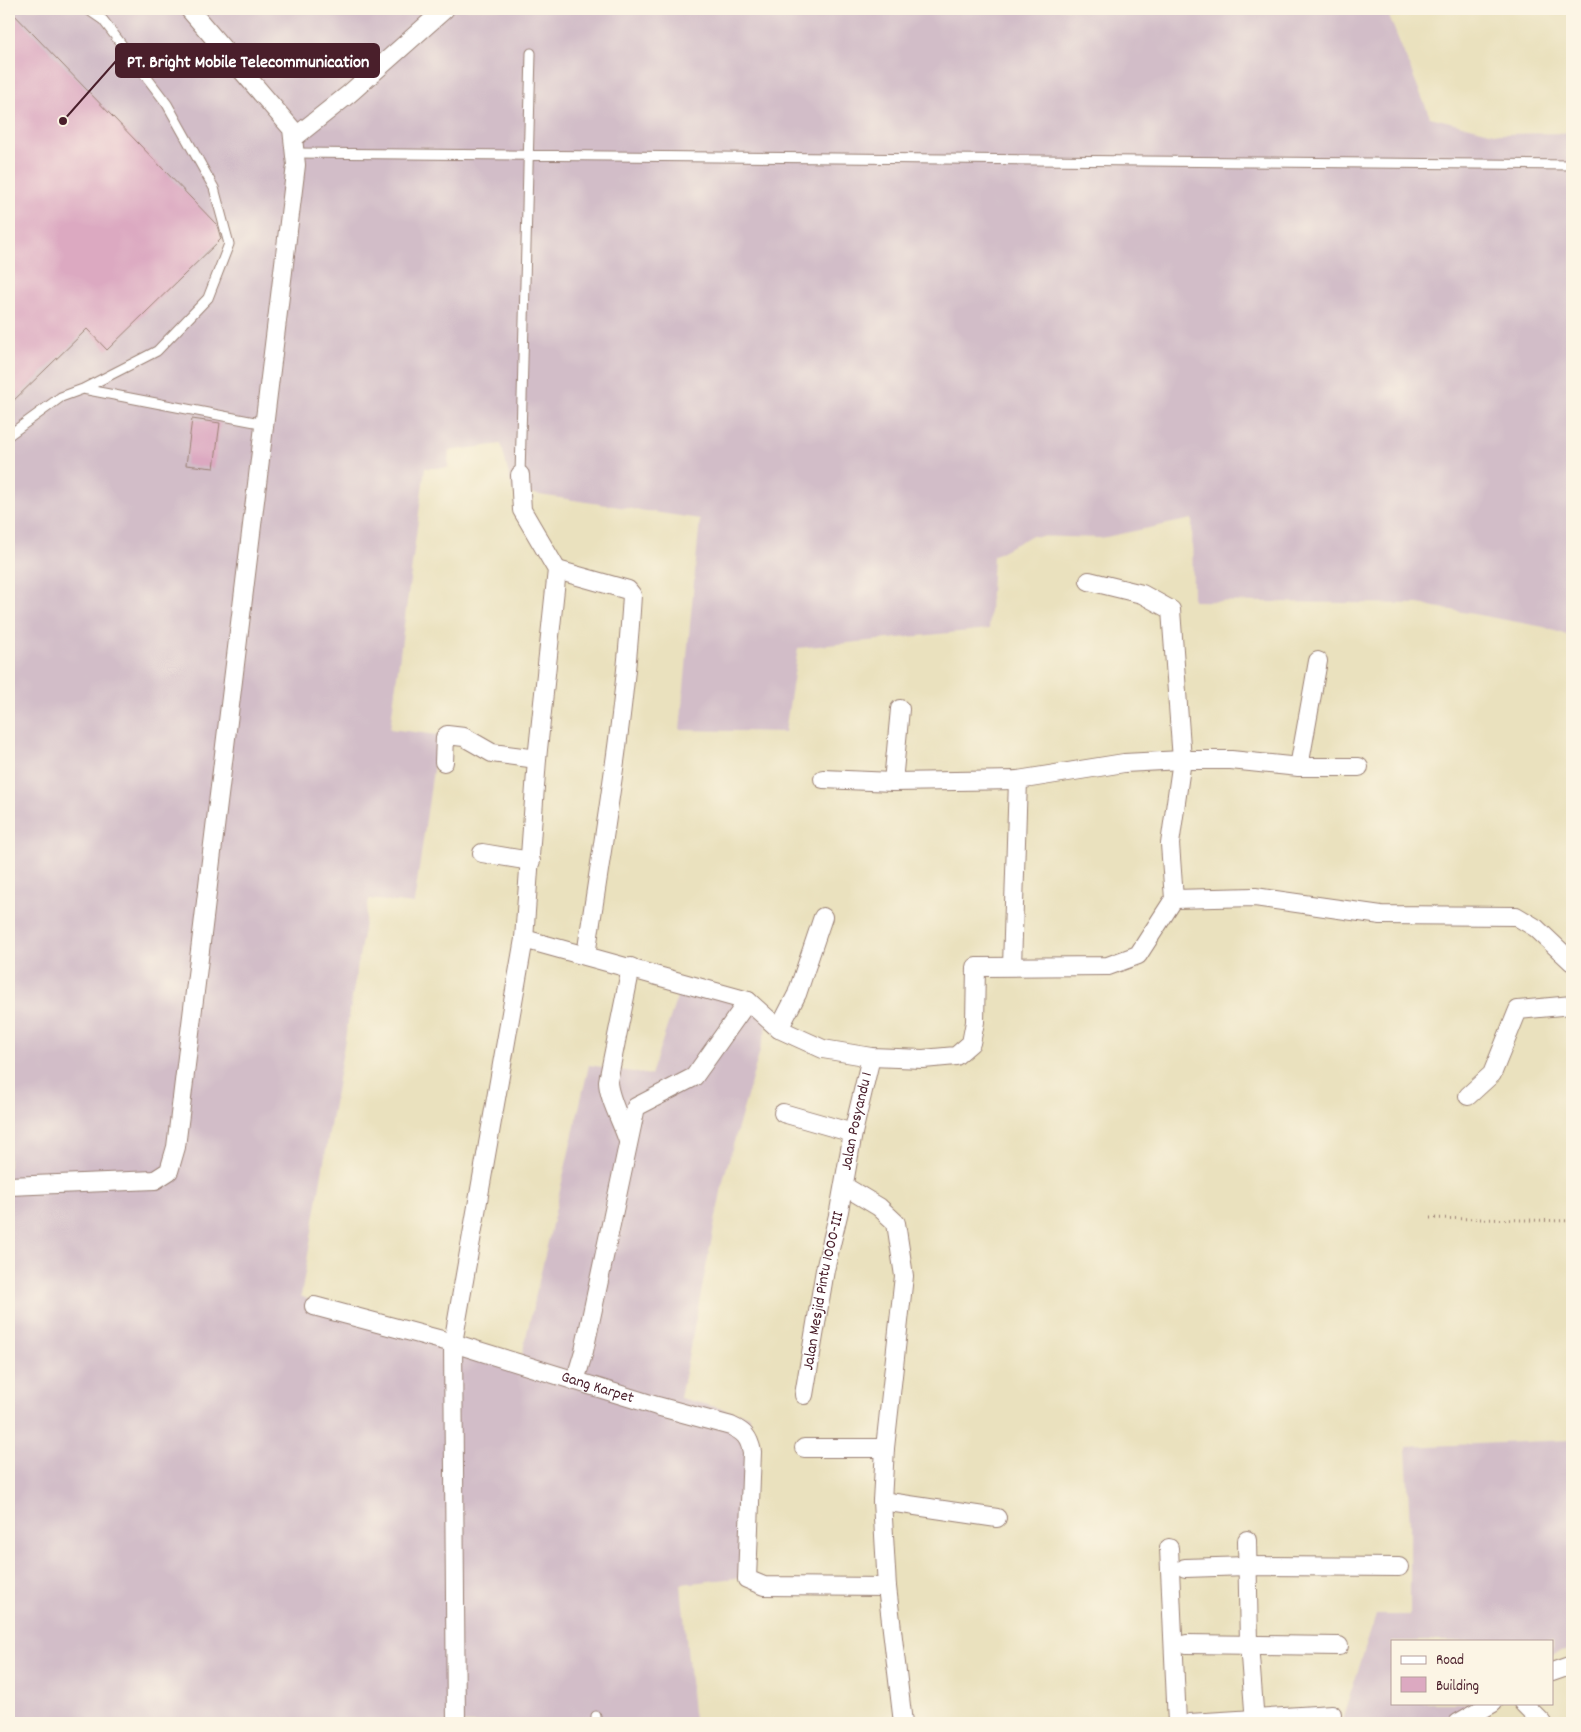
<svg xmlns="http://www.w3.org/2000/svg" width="1581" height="1732" viewBox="0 0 1581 1732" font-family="Dekko,sans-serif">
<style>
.industrial{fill:#d2bdc8}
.building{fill:#dca9c1}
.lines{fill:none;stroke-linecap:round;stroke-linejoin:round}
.service-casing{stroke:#9a8074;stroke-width:11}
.minor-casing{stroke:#9a8074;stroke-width:20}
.path{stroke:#9a8074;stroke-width:3;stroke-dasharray:1 4;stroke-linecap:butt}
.service{stroke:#fff;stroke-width:9}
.minor{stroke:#fff;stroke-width:18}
.labels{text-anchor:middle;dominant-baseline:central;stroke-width:4;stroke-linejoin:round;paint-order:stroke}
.street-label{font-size:16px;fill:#4a1f2b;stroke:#fcf5e5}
.leader{fill:none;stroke:#4a1f2b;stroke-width:2}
.callout-dot{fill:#4a1f2b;stroke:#fcf5e5;stroke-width:2}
.callout{fill:#4a1f2b;stroke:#4a1f2b;stroke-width:2}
.callout-label{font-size:18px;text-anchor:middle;font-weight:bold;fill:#fff}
</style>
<rect width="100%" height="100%" fill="#fcf5e5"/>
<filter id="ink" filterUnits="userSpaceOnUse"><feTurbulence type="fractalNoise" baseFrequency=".02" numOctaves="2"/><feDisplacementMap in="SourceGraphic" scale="10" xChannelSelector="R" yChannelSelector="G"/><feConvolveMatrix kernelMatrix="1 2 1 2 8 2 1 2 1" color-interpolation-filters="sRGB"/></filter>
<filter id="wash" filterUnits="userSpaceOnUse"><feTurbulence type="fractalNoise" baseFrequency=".0096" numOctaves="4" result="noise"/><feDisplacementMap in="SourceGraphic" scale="20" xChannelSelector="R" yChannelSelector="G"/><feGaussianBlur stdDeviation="1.12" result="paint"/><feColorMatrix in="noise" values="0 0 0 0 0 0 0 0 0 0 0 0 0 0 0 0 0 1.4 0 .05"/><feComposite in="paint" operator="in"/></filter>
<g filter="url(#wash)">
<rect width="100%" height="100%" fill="#eae1be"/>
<path class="industrial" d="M9 9H1386L1430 117 1498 134 1572 133V637L1544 627 1419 604 1193 601 1192 519 1101 538 1031 536 993 556 989 629 798 648 785 732 680 730 700 519 513 491 501 444 449 451 448 468H425L390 729 438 735 414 904 369 899 301 1296 320 1305 520 1363 589 1065 651 1075 681 985 770 1015 724 1177 680 1398 750 1416 746 1577 681 1584 694 1723H9Z
M1572 1440V1649L1552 1655V1641H1392V1703H1479L1449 1723H1341L1376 1615H1410V1526L1406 1447Z"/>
<g id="blocks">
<path class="building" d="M9 9 217 225 221 239 107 350 87 329 9 405Z
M192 419 220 423 214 468 186 465Z"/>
</g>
</g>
<g filter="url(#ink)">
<use href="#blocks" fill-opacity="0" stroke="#9a8074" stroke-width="1"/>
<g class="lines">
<g class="service-casing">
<path id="service" d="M87 9 103 20 167 104 214 188 229 244 208 298 157 351 83 389 265 424
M295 153 1572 165
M9 435 61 397 83 389
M520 475 531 53
M596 1723V1716"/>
</g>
<g class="minor-casing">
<g id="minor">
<path d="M295 137 349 94 445 9"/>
<path d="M557 570 628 590 632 595C625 716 604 835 586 955"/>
<path d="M900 709 893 782 1018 780 1124 763 1182 760H1231L1299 767 1318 661"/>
<path d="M444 762 445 737 447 735 464 737 492 753 537 759"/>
<path d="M1299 767H1359"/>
<path d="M823 779 893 782"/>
<path d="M482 853 531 861"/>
<path d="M1174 899 1255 897 1381 915 1516 916 1536 928 1572 962"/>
<path d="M524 939 748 1001 779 1029 823 1049 871 1057 923 1059 956 1056 971 1043 975 1022 976 967 1108 966 1138 955 1174 899 1170 844 1182 760 1171 610 1142 594 1089 581"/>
<path d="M1012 966 1018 780"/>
<path d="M779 1029 797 994 823 917"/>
<path d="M1468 1096 1492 1074 1518 1010 1572 1005"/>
<path d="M783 1113 853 1133"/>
<path d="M628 1141C623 1124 608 1098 608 1081L631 967"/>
<path d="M9 1186 155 1180 169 1171 176 1147 296 165 292 129 189 9"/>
<path d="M844 1186 879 1207 896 1223 904 1276 885 1448 882 1501 887 1587 903 1723"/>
<path id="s1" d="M314 1306 453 1343 657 1406 731 1426C744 1432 749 1437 752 1452L747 1579 764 1586 887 1587"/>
<path d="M575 1381 584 1351 636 1107 694 1077 748 1001"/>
<path id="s2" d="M804 1395 825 1270 839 1211 853 1133 871 1057"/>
<path d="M804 1448H885"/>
<path d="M882 1501 997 1518"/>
<path d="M1247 1540 1249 1643 1255 1723"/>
<path d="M1169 1548 1177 1723"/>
<path d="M1185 1568 1247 1566 1399 1567"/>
<path d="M1186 1644 1339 1646"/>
<path d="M1552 1672 1572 1665"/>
<path d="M1523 1703 1543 1723"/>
<path d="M456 1723 453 1343 524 939 537 759 557 570 522 510 520 475"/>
<path d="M1190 1723 1332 1714"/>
<path d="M1458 1723 1493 1703"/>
</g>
</g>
<path class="path" d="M1430 1218 1572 1221"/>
<use href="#service" class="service"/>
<use href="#minor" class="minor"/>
</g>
</g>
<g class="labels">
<g class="street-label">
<text stroke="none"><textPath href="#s2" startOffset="279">Jalan Posyandu 1</textPath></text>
<text stroke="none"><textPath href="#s2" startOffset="106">Jalan Mesjid Pintu 1000-III</textPath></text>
<text stroke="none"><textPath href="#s1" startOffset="295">Gang Karpet</textPath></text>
</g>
</g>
<path class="leader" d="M63 121L116 61"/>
<circle class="callout-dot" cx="63" cy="121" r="5"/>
<rect class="callout" x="116" y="44" width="263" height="33" rx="5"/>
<g class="callout-label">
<text x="248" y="67">PT. Bright Mobile Telecommunication</text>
</g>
<rect width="1581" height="1732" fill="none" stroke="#fcf5e5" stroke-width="30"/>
<rect x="1391" y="1640" width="162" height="65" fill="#fcf5e5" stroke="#b59f9b"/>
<rect x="1401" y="1656" width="25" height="8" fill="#ffffff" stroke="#b59f9b"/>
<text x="1436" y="1664" font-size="15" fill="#4a1f2b">Road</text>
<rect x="1401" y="1677" width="25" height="15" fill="#dca9c1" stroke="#b59f9b"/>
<text x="1436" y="1690" font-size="15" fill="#4a1f2b">Building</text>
</svg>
